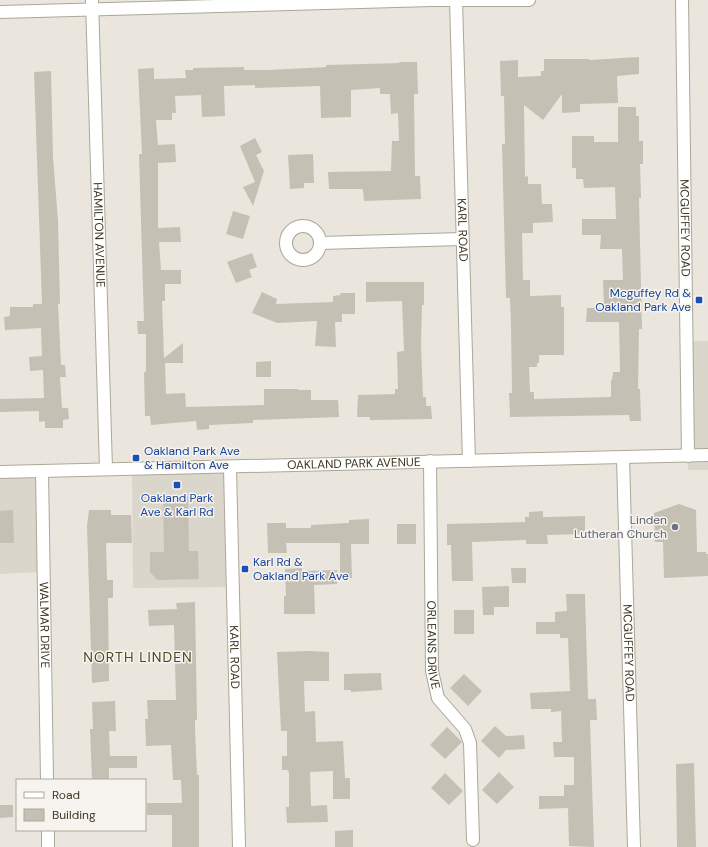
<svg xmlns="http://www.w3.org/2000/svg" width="708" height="847" viewBox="0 0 708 847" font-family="'DM Sans',sans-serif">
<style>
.built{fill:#dad6cc}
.building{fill:#c5c0b4}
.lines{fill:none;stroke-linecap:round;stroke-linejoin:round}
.minor-casing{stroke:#aba799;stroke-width:14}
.tertiary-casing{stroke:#aba799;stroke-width:14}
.secondary-casing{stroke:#ada894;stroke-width:14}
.minor{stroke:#fff;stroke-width:12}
.tertiary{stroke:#fff;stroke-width:12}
.secondary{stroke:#fff;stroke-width:12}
.transit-dot{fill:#1a4fb4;stroke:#f7f4ef;stroke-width:1.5}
.worship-dot{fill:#6b7280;stroke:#f7f4ef;stroke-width:1.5}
.labels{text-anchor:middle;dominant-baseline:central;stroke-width:3;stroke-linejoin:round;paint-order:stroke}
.street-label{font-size:12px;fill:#3b361f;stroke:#f7f4ef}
.transit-label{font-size:12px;fill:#164399;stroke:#f7f4ef;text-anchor:start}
.worship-label{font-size:12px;fill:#5b616d;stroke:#f7f4ef;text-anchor:end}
.quarter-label{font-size:14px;letter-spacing:1px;fill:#4d461b;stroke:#f7f4ef}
</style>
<rect width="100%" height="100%" fill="#eae6de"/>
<path class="built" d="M686 341H708V470H688Z
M231 470 232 587 133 588 132 471Z
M42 473 43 572 0 574V474Z"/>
<path class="building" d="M639 57V74L617 76 618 103 580 104V112L562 113V94L543 120 524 105 525 177 528 176V184H541L542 204H552L553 222 533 223V233H522L523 280H530V296L561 295V307H564V355H539V363H537V367H529L530 392H534V399L611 397V380H612L613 372H620L619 322H586L587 308H604L603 280H623L622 249H600L601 235H582V219H616L615 187 584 188 583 179H576V168H572V136H594V142H618V107H636V116H639V141H643V164H640L641 198H639L642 329H639L638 389H640L641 421H630L629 415 510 417 509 393H512L511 325 510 298H506L502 144H505L504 96H501L500 61 518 60V77L541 76V71H544V59H589V60Z
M399 62H417L418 94H414L415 176H420L421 199 364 201 363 190 362 189H329L328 172 391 171 392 141H399L398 113 391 114 390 94H380V88L351 90V117L321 118 320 86 255 88V85L224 86 225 116 202 117 201 95 175 96 176 113H172V120H156L158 145 175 144 176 162 158 163V228L180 227 181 242H159L161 270H181V284H165V301H162L164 358 183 343V363H165L166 394 185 393 186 407 264 405V389H298V390H311V400H338L339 417 253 420V423L209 425V429L197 430 196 421 151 425 150 416H145L144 372H146V334H138L137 321H144L139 154H142L138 69 154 68V79L186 78 185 70H193V68L244 67V70H269L326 67V65L400 63Z
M51 71 53 157 58 221 60 304H58L59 323 61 365H65L66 377H60L62 408H68L69 419 63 420V428H45V421L39 422V411L0 412V399L44 398 43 370 30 371 29 357 42 356 41 328 5 330 4 317 10 316V307H33V304H42L34 72Z
M255 138 262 152 256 155 264 171 253 206 243 187 255 182 240 146Z
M313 154 314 183H304V188L290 189 288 155Z
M233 211 250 216 243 239 226 234Z
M252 253 257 267 249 270 252 277 236 283 227 262Z
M366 282H424V305H422L421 345 423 397H426V406H431L432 419 370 420V417H357L358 395 395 394V389H398L397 352 404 351 402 301 366 302Z
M262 292 277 299 276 304 333 302V296L341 295 340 293H355V314H342V322H335L336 347 315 346 317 321 277 323 252 313Z
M271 361V377H256V362Z
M163 496H188L189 551H198L199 579 157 580 150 572V552H164Z
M679 504 696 510 697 552H706V554H708V576L664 578 663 542H655L654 513Z
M13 510 14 543H0V511Z
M89 510H111V515H131L132 543H106L107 580H113V598H108L109 681 92 683 87 526Z
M543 511V517H547L585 516V534L547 535 548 544H526V540L472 542 473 581H452L451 545H447V524L525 522V517H529V512Z
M369 519V544H351L352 578 340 579V543H286L287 553H268L267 523H286V528H311V525L349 523V520Z
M397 524H416V544H397Z
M302 568V571L337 570V584L314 585 315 614H284V596H286L285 569Z
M511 568H526V583H512Z
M509 586V607H494V615H483L482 587Z
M566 594H585L588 699H596L597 720H590L594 847 569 846 568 808 539 809V796H564V785H574V757H554L553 742H562L561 711 551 712V709H531L530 693 570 691 568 638H560V634H536V622H555V612L567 611Z
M195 602 197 720H195V729L197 775H199V847H172V815H147V803H182L181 780H173L171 745 146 746 145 719H148L147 700H176L174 625 149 626 148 610 177 609 176 603Z
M454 610H474V634H454Z
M309 651 329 652V681H304L305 712 315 711 316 742 343 741 345 778H350V799H333V771L310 772 311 806 327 805 328 822 287 823 286 807H289V772L287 770H282V756H287V731H281L277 652Z
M381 673 382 690 351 692V690H344V674Z
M464 674 482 691 468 706 450 688Z
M115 701 116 731H109L110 756H137V768H109V780H92L90 729H93L92 702Z
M495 726 506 736 524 735 525 749 506 750 499 758 481 741Z
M447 727 462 742 445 759 430 745Z
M694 763 696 847H677L676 764Z
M499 772 514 787 497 804 482 790Z
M445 773 463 791 449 805 431 788Z
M0 805H13V817L0 818Z
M353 830V847H335V831Z"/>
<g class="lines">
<g class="minor-casing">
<g id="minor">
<path id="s1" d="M92 0 106 469"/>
<path id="s2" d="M456 0 469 461"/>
<path d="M0 12 432 0H529"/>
<circle cx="303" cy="243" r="17"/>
<path d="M320 243 462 239"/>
<path id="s3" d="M623 458 634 847"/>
<path id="s4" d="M430 461 432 671 438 698 465 729 470 743 473 840"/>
<path id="s5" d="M42 471 47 780"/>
<path d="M48 830V847"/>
</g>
</g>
<g class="tertiary-casing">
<g id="tertiary">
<path id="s6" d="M682 0 688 456"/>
</g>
</g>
<g class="secondary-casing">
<g id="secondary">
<path id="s7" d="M230 468 239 847"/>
<path id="s8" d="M0 472 708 455"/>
</g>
</g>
<use href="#minor" class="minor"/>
<use href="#tertiary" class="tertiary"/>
<use href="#secondary" class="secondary"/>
</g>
<g class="transit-dot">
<rect x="695" y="296" width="8" height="8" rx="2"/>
<rect x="132" y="454" width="8" height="8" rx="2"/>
<rect x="173" y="481" width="8" height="8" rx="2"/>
<rect x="241" y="565" width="8" height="8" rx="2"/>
</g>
<circle class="worship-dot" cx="675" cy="527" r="4"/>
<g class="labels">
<g class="street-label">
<text stroke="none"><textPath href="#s6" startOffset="228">MCGUFFEY ROAD</textPath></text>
<text stroke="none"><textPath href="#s2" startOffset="230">KARL ROAD</textPath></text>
<text stroke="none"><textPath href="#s1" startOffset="235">HAMILTON AVENUE</textPath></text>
<text stroke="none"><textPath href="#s8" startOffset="354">OAKLAND PARK AVENUE</textPath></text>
<text stroke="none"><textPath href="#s5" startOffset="154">WALMAR DRIVE</textPath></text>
<text stroke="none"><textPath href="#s4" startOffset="184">ORLEANS DRIVE</textPath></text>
<text stroke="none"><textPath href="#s3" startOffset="195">MCGUFFEY ROAD</textPath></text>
<text stroke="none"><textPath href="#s7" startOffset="189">KARL ROAD</textPath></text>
</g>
<g class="transit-label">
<text x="691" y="293" text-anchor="end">Mcguffey Rd &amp;<tspan x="691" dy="14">Oakland Park Ave</tspan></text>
<text x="144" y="451">Oakland Park Ave<tspan x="144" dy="14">&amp; Hamilton Ave</tspan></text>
<text x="177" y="498" text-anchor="middle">Oakland Park<tspan x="177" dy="14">Ave &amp; Karl Rd</tspan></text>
<text x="253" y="562">Karl Rd &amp;<tspan x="253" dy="14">Oakland Park Ave</tspan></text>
</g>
<g class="worship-label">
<text x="667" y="520">Linden<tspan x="667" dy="14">Lutheran Church</tspan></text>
</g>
<g class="quarter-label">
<text x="138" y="657">NORTH LINDEN</text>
</g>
</g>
<rect x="16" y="779" width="130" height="52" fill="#f7f4ef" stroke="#aca89c"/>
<rect x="24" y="792" width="20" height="6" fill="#ffffff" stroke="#aca89c"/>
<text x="52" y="799" font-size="12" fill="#3b361f">Road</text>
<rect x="24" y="809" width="20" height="12" fill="#c5c0b4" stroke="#aca89c"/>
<text x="52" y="819" font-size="12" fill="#3b361f">Building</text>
</svg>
